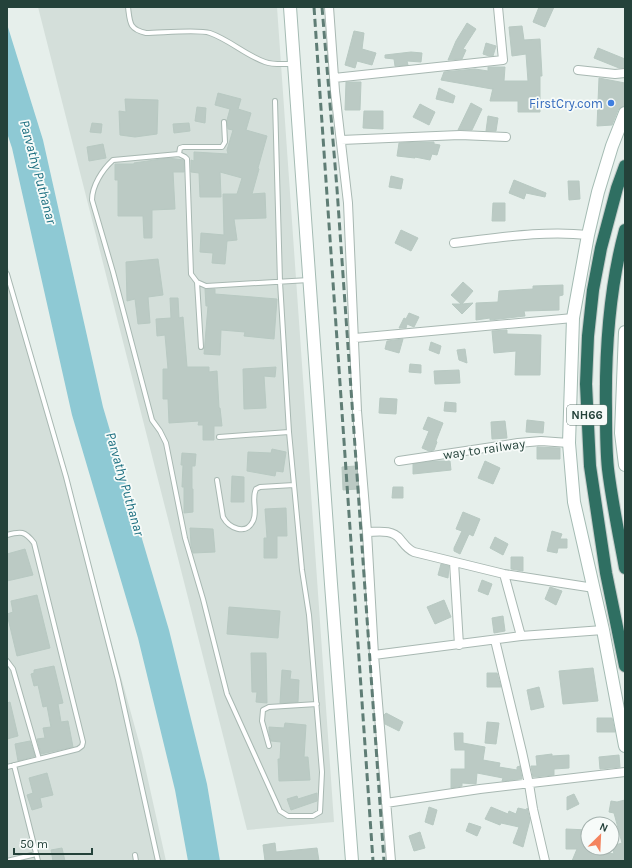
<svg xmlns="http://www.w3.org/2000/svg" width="632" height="868" viewBox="0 0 632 868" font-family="Karla,sans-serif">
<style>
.built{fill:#d4dfda}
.water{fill:#8ec9d4}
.building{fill:#bbcac4;stroke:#b8c9c2}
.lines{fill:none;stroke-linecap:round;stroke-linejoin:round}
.lane-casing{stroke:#a8b8b2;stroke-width:6}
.street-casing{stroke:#a8b8b2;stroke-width:10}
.secondary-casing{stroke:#a4bbb3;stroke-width:14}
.highway-casing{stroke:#c2cac8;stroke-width:14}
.lane{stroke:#fff;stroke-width:4}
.street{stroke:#fff;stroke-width:8}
.secondary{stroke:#fff;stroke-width:12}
.highway{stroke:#2f6f62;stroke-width:12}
.rail{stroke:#5f7d75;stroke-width:3;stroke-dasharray:8 4;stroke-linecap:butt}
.shop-dot{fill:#3f7fe0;stroke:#f7fbf9;stroke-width:1.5}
.labels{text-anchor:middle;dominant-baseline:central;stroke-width:3.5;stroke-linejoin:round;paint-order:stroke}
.shield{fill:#f7fbf9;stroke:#637a73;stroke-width:1}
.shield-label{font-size:12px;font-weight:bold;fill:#24423a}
.shop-label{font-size:13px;fill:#366cbe;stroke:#f7fbf9;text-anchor:end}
.street-label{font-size:13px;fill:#24423a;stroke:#f7fbf9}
.water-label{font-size:14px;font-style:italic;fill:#1c6f80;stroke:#f7fbf9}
</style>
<rect width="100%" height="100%" fill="#e6efeb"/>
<path class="built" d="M38 7H277L334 822 247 830Z
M7 264 142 753 166 861H7Z"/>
<path class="water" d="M7 24 43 140 103 407 169 630 207 784 220 861H188L175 790 138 638 72 415 12 148 7 133Z"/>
<path class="building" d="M539 7H554L545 27 533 22Z
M467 23 476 29 463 49 466 50 462 59 448 60 456 41Z
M522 26 524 40 540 39 542 76H540V112H518V101H490L493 88 492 89 441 80 444 72 475 69 488 71V67H505L504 81H528L526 54 512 56 509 27Z
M354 31 364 33 362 49 376 53 372 65 357 61 355 68 345 65Z
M486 43 496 46 493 56H489L483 54Z
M598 48 625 59V68H619L594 58Z
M411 52 422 53 421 62 407 61 408 65 395 66 394 59 385 58V55Z
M599 78 625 83V106L621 107 618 110 612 125 597 126Z
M346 82H361L360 110H345Z
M439 88 455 96 453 103 436 99Z
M218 93 241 99 238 109 251 113 246 130 267 136 258 168 259 169 252 194 265 193 266 218 234 219 237 240 227 241 225 264 212 263 213 253 200 252 201 233 224 235 223 194H237L242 178 220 172 221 197H200L199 173 191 172V160L194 161V152L228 154 227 150 233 130 228 129 227 120 230 109 215 105Z
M125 99 158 100 157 134 135 137 120 135 119 111 126 112Z
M471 103 482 109 472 130H458Z
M420 104 435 112 429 125 413 117Z
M197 107 206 108 205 123 195 121Z
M364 111H383V129L363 128Z
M488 116 498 118 496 131H486Z
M92 123 102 124 101 133 90 132Z
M189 123 190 131 174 133 173 124Z
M421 142H434V144L440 145 437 155 432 154 430 160 415 157V158L397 156 399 143Z
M103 144 106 158 89 161 87 147Z
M168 158 184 160V172H173L175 209 152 210V238H144L143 216H118V180H115V164H134V163Z
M391 176 403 179 401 189 389 187Z
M514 180 546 193 545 197 526 193 524 199 509 193Z
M568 181H579L580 199 569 200Z
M493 203H505V221H492Z
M401 230 418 238 411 251 395 243Z
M158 259 163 295 148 297 150 323 138 324 135 299 127 301 126 262Z
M463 282 473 291 462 304 473 303 462 314 452 304H461L451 295Z
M563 285V295L559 296V310L524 311 525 316 490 320V318L476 320V303L498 302 499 291 533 289V286Z
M205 289H215V294L277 299 274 339 244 336 245 332 221 330 220 355 204 354 208 306H206Z
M170 298H178L179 318 183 317 187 367H209V372L217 371 219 408H220L222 426H214V440H203V425H198L199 421 169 423 168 399H163V369H168L165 335 157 336 156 319 171 318Z
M409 313 419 317 414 327 407 324 406 328H399L404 318 406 319Z
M507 330V334L541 335 540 375H515L516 351 494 353 492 331Z
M403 339 399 353 385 349 387 341Z
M431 342 441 346 439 354 429 350Z
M465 349 467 363 459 360 457 350Z
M410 364 421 365V373L409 372Z
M276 367 275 377 264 376 266 408 244 409 243 369Z
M459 370 460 383 435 384 434 371Z
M380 398 397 399 396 414 379 413Z
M445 402 456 403V412L444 411Z
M428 417 443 423 436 441 437 442 434 450 429 451 422 448 429 431 423 429Z
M527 420 544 422 543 433 526 432Z
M505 421 507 438 492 439 491 422Z
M537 447 560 448V459H537Z
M272 449 286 452 283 472 276 471 275 476 247 471 248 452 271 453Z
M182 453 196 454 195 466H192V489H193V512L184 513V487H182L183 465H181Z
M434 461H450L451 470 413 474V464Z
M485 461 500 468 493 484 478 478Z
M356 466 358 489 343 490 342 467Z
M232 476 244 477V502H231Z
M393 487H403V498H392Z
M286 508 287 536H277V558H264V538H267L265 509Z
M463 512 480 519 473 536 469 534 460 554 454 551V548L462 531 456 529Z
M190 528 213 529 215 552 193 553 191 545Z
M552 531 562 534 560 539H567V548H558L557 553 547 551Z
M495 537 508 544 503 555 490 548Z
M25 549 33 575 7 581V554Z
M511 557H523V571L511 569Z
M441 564 449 566 448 578 438 575Z
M482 580 492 584 488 595 478 591Z
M550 587 562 591 556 605 545 599Z
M37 595 50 648 17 656 7 614 13 612 11 601Z
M444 600 451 617 435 624 427 607Z
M229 607 280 611 278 638 227 634Z
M503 616 505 631 494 633 492 618Z
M251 653H266L267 703 256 702 257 692H252Z
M54 666 63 703 58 704 61 722 68 721 73 747 41 754 37 739 45 738 43 728 51 727 47 706 43 707 38 685 34 686 31 674 34 673V670Z
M593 668 598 701 563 704 559 671Z
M282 670 291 671 290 679 299 680 298 702 280 703Z
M487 673H497L501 687H487Z
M539 687 544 707 531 710 527 690Z
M10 702 18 736 7 739V703Z
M386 713 403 722 399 731 385 724 384 715Z
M597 718H612L615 732H597Z
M487 722 499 723 496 744 485 743Z
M285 723 306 725 304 757H308L310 780 279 781 278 759H280L281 742 271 741 269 733V727L284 728Z
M454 733H463V743L485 747 483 760 500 763 499 767 517 770V767L520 766 522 779 502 781 503 778 477 773 476 784 462 783V786L451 788V769H465V750H455Z
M30 741 35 756 18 761 15 744Z
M552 754V756L569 755V768L554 769V775L533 777 531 766H537L536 756Z
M619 755 620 767 600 769 599 757Z
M47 773 53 795 40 798 42 807 32 810 27 795 33 793 29 778Z
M317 793V801L291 810 287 799 297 796 298 799Z
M574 794 579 804 567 810V797Z
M625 800V861H572L577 849H566V829L588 830V848L614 854 612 846 622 843 614 813 609 812 611 801 617 802Z
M429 807 437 810 433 825 425 822Z
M491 807 508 814 509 811 516 814 518 808 527 810V808L530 820 523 847 513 843 519 827 501 823 500 825 485 819Z
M469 823 481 827 477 836 466 831Z
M420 832 425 848 414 851 409 836Z
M275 843 276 852 317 848 319 861H265L263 845Z
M62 848 65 861H53L51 850Z"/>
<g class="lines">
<g class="lane-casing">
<path id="lane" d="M128 7C130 23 129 29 146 33 161 33 198 29 210 33 230 40 245 55 265 62 273 65 283 64 292 64
M275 101 280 282 289 432 302 570 309 615 322 772 320 812 313 816H288L280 811 227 694 203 599 185 538 166 443 160 431 152 420 113 272 92 200C92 186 102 170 113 160L179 154 185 157 187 159 191 274 197 282 206 286 309 280
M179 154 180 148 183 147H222L225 142 224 122
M7 274 66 477 118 680 158 861
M197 282 201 347
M219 437 289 432
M217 480 223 517C229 528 246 536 253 521 258 511 251 499 256 489L260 487 294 485
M7 535C21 531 25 531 34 543L83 742 82 746 78 749 7 767
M7 661 13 669 39 759
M269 746 262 721 263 710 269 707 317 704
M14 765 38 861
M135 855 136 861
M7 861 36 854"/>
</g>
<g class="street-casing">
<path id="street" d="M329 7 335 91 348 203 357 411 367 532 374 655 391 861
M578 70 615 74 625 73
M334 78 503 60 498 7
M341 140 460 135 506 137
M454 243C498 238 543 230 588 235
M355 338 573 318
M399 461 518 443 541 441 569 443
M367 532C378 532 392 529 400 539 405 545 407 549 414 552L504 574 594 588
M454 562 459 645
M504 574 521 636
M495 640 522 752 529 784 533 809 545 861
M374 655 521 636 603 630
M386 803 480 789 625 772"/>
</g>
<g class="secondary-casing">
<path id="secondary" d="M290 7 331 584 352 861
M625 113 612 146 598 192 588 235 573 318 569 443 574 502 603 630 625 746
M625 332 621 433 625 465"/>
</g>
<g class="highway-casing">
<path id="highway" d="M625 166 617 188 601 248 593 290 588 336 586 384 590 466 606 573 625 666
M625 230C609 289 605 350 606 411 606 430 606 450 608 469 612 502 619 535 625 568"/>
</g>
<use href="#lane" class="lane"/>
<use href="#street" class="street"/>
<use href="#secondary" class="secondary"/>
<use href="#highway" class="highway"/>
<path class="rail" d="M314 7 373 861
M322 7 337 189 384 861"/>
</g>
<circle class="shop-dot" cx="611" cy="103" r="4"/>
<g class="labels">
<rect class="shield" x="567" y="405" width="40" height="20" rx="3"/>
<g class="shield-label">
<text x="587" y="415">NH66</text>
</g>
<g class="shop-label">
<text x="603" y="103">FirstCry.com</text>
</g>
<g class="street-label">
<text transform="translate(484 449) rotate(-8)">way to railway</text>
</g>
<g class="water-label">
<text transform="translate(38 172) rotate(75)">Parvathy Puthanar</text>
<text transform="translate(125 484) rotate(74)">Parvathy Puthanar</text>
</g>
</g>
<rect width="632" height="868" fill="none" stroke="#24423a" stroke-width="16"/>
<g transform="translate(600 836) rotate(24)"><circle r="19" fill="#f7fbf9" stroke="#a3b1ad"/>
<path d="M0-3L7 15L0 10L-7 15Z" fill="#f4845f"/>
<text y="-6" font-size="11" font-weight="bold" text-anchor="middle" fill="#24423a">N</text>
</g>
<path d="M14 848v6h78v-6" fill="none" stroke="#24423a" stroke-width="2"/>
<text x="20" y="848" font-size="12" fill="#24423a" stroke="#f7fbf9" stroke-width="3" paint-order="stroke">50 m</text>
</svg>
